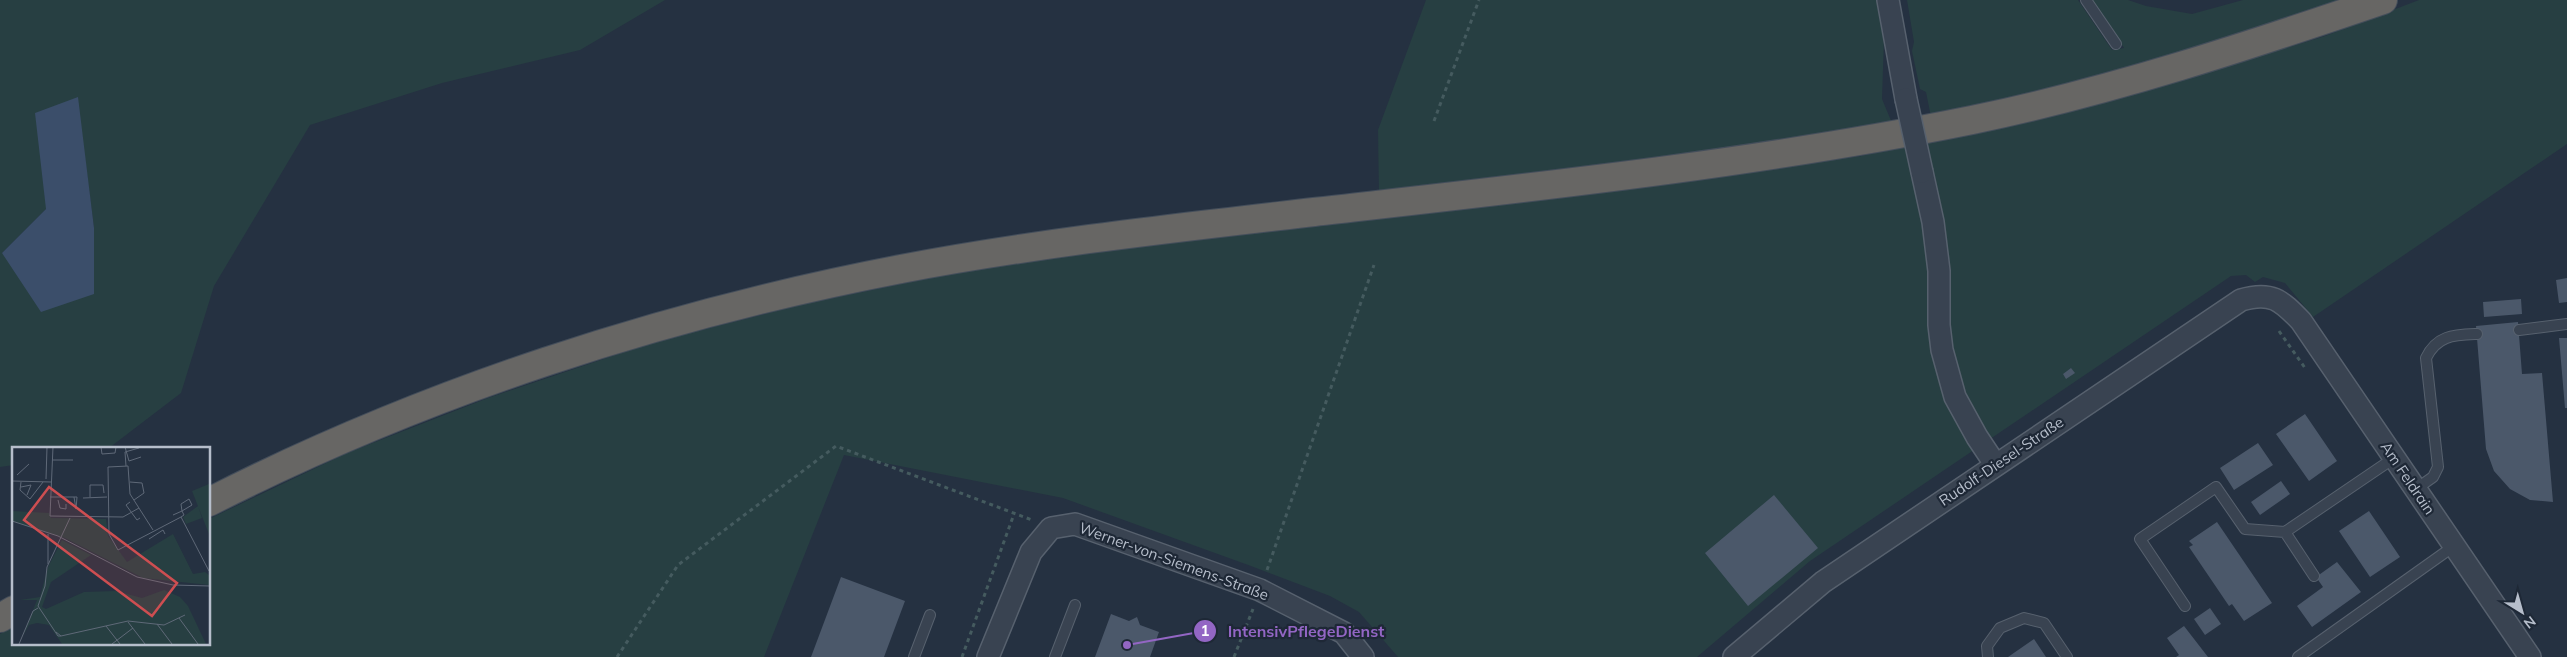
<svg xmlns="http://www.w3.org/2000/svg" width="2567" height="657" viewBox="0 0 2567 657" font-family="Mulish,sans-serif">
<style>
.green{fill:#273f42;fill-rule:evenodd}
.water{fill:#3b4e6a}
.building{fill:#4b586a}
.lines{fill:none;stroke-linecap:round;stroke-linejoin:round}
.service-casing{stroke:#57616e;stroke-width:12}
.minor-casing{stroke:#57616e;stroke-width:24}
.trunk-casing{stroke:#444e5b;stroke-width:30}
.path{stroke:#455b5f;stroke-width:3;stroke-dasharray:4 4;stroke-linecap:butt}
.service{stroke:#394351;stroke-width:10}
.minor{stroke:#394351;stroke-width:21}
.trunk{stroke:#676664;stroke-width:28}
.minor-bridge-casing{stroke:#57616e;stroke-width:24;stroke-linecap:butt}
.minor-bridge{stroke:#394351;stroke-width:21}
.labels{text-anchor:middle;dominant-baseline:central;stroke-width:4.5;stroke-linejoin:round;paint-order:stroke}
.street-label{font-size:15px;fill:#b6becb;stroke:#1e2836}
.inset-road{fill:none;stroke:#5f6978;stroke-width:1}
.view{fill:#ce4e51;fill-opacity:0.15;stroke:#ce4e51;stroke-width:2.5}
.inset-edge{fill:none;stroke:#b6becb;stroke-width:2.5}
.leader{fill:none;stroke:#9366c4;stroke-width:2}
.callout-dot{fill:#9366c4;stroke:#1e2836;stroke-width:2}
.mark-label{font-size:15px;text-anchor:middle;font-weight:bold;fill:#fff}
.callout-label{font-size:16px;text-anchor:middle;font-weight:bold;fill:#9366c4;stroke:#1e2836;stroke-width:4.5;stroke-linejoin:round;paint-order:stroke}
</style>
<rect width="100%" height="100%" fill="#253141"/>
<path class="green" d="M0 0H665L580 50 442 83 310 125 214 286 181 393 109 448H14V465L0 467ZM77 97 94 228V294L2 253 46 209Z
M1426 0H1877L1884 38 1882 99 1892 123 1700 155 1379 194 1378 130Z
M1907 0H2078L2112 50 2124 48 2092 0H2128L2146 6 2192 14 2243 0H2353L2112 76 1931 117 1926 92 1920 89 1912 51 1914 42Z
M2419 0H2567V144L2313 317 2285 283 2263 277 2255 282 2246 275 2231 276 1810 561 1697 657H1398L1359 612 1330 596 1251 566 1063 498 844 455 764 657H0V634L14 626V643H209V519L347 453 488 398 654 342 804 304 969 270 1148 244 1560 198 1861 156 2009 125 2145 91 2325 36Z"/>
<path class="water" d="M78 97 94 228V294L41 312 2 253 46 209 35 113Z"/>
<path class="building" d="M2567 278V302L2559 303 2556 280Z
M2521 299 2522 314 2484 317 2483 302Z
M2518 322 2522 374 2542 373 2553 502 2530 500 2510 489 2494 471 2486 449 2476 326Z
M2559 338H2567V408H2565Z
M2071 368 2075 373 2066 379 2063 374Z
M2305 414 2337 461 2309 481 2276 434Z
M2258 443 2273 465 2234 490 2220 468Z
M2281 481 2290 494 2260 515 2251 502Z
M1774 495 1818 548 1748 606 1705 553Z
M2369 511 2400 557 2370 577 2339 531Z
M2217 522 2272 603 2244 621 2232 604 2229 606 2189 547 2193 545 2189 541Z
M2337 562 2361 592 2312 627 2297 606 2323 587 2316 577Z
M841 577 905 601 884 657H811Z
M2210 608 2221 624 2205 635 2194 619Z
M1111 614 1129 621 1137 617 1140 625 1159 632 1150 657H1095Z
M2184 626 2208 657H2176L2179 655 2167 638Z
M2034 639 2046 657H2008Z"/>
<g class="lines">
<g class="service-casing">
<path id="service" d="M2086 0 2116 44
M2519 330 2567 324
M2416 489 2433 477 2438 467 2426 358C2437 335 2454 335 2477 334
M2285 532 2394 458
M2185 606 2140 539 2216 487 2245 529 2285 532 2314 576
M914 657 930 615
M1055 657 1075 605
M1988 657 1987 646 2000 628 2024 618 2044 623 2067 657
M2298 657 2454 546"/>
</g>
<g class="minor-casing">
<path id="minor" d="M1888 0 1906 99
M1922 172 1933 222 1939 271V325L1942 350 1955 397 1977 437 1995 464
M988 657 1031 552 1051 528 1075 524 1260 590 1344 633 1363 657
M1734 657 1823 582 2241 300C2271 291 2281 300 2301 321L2530 657"/>
</g>
<g class="trunk-casing">
<path id="trunk" d="M209 502C425 392 662 315 901 269 1037 243 1176 228 1314 212 1534 187 1754 164 1972 120 2112 91 2248 46 2383 0
M0 618 14 610"/>
</g>
<path class="path" d="M1434 121 1479 0
M2279 331 2305 368
M1267 570 1374 265
M617 657 678 565 836 446 1032 520
M962 657 1014 514
M1234 657 1253 609"/>
<use href="#service" class="service"/>
<use href="#minor" class="minor"/>
<use href="#trunk" class="trunk"/>
<g class="minor-bridge-casing">
<path id="minor-bridge" d="M1906 99 1922 172"/>
</g>
<use href="#minor-bridge" class="minor-bridge"/>
</g>
<g class="labels">
<g class="street-label">
<text transform="translate(2001 461) rotate(-34)">Rudolf-Diesel-Straße</text>
<text transform="translate(2408 478) rotate(56)">Am Feldrain</text>
<text transform="translate(1174 561) rotate(20)">Werner-von-Siemens-Straße</text>
</g>
</g>
<g transform="translate(12 447)">
<rect width="198" height="198" fill="#253141"/>
<path d="M197 37H198L197 87 180 44ZM186 59 190 71 174 77 171 70ZM0 64 37 66 39 71 94 72 96 89 115 115 161 87 181 127 193 125 197 128V138L131 131 53 91 0 74ZM50 93 79 108 39 135 30 160 34 162 72 145 104 144 130 151 152 143 168 150 176 159 194 197H50L37 178 25 176 17 178 11 189 25 153H8L28 150 36 120Z" fill="#273f42"/>
<path class="inset-road" d="M41 0 38 69 111 70 127 61M89 0 90 7 103 6 104 0M113 0 117 14 129 10M40 13H61M114 19 113 5 127 1M5 28 17 17M34 32 35 0M0 34 39 35M9 35 8 43 18 52 31 35M118 35 130 36 132 46 122 53M9 40 19 38 15 48M38 50H65L64 62 62 50M78 50V38H91L92 46M71 51 95 50M177 52 180 58 170 64 169 57ZM46 53 48 61 54 62V57M118 55 114 58 125 73 128 71M161 68 170 64 172 68 169 70M0 74 46 89 125 130 161 138 198 139M141 83 118 47 116 19 96 20 97 87 106 103 169 70 197 124M36 87V117M137 92 151 83 153 87M167 171 186 197M116 175 133 197M145 177 160 197M94 179 108 197M44 185 49 189H46L26 159 33 139 35 120 58 71M49 189 116 174 152 178 173 168M7 197 21 164 26 161M100 197 121 181"/>
<path class="view" d="M37 40 165 136 140 169 12 73Z"/>
<rect width="198" height="198" class="inset-edge"/>
</g>
<path class="leader" d="M1127 645L1205 631"/>
<g class="callout-dot">
<circle cx="1127" cy="645" r="5"/>
<circle cx="1205" cy="631" r="12"/>
</g>
<g class="mark-label">
<text x="1205" y="636">1</text>
</g>
<g class="callout-label">
<text x="1306" y="637">IntensivPflegeDienst</text>
</g>
<g transform="translate(2522 612) rotate(143)" stroke="#1e2836" stroke-width="4" paint-order="stroke">
<path d="M0-4L9 19L0 12L-9 19Z" fill="#b6becb"/>
<text y="-8" font-size="14" font-weight="bold" text-anchor="middle" fill="#b6becb">N</text>
</g>
</svg>
